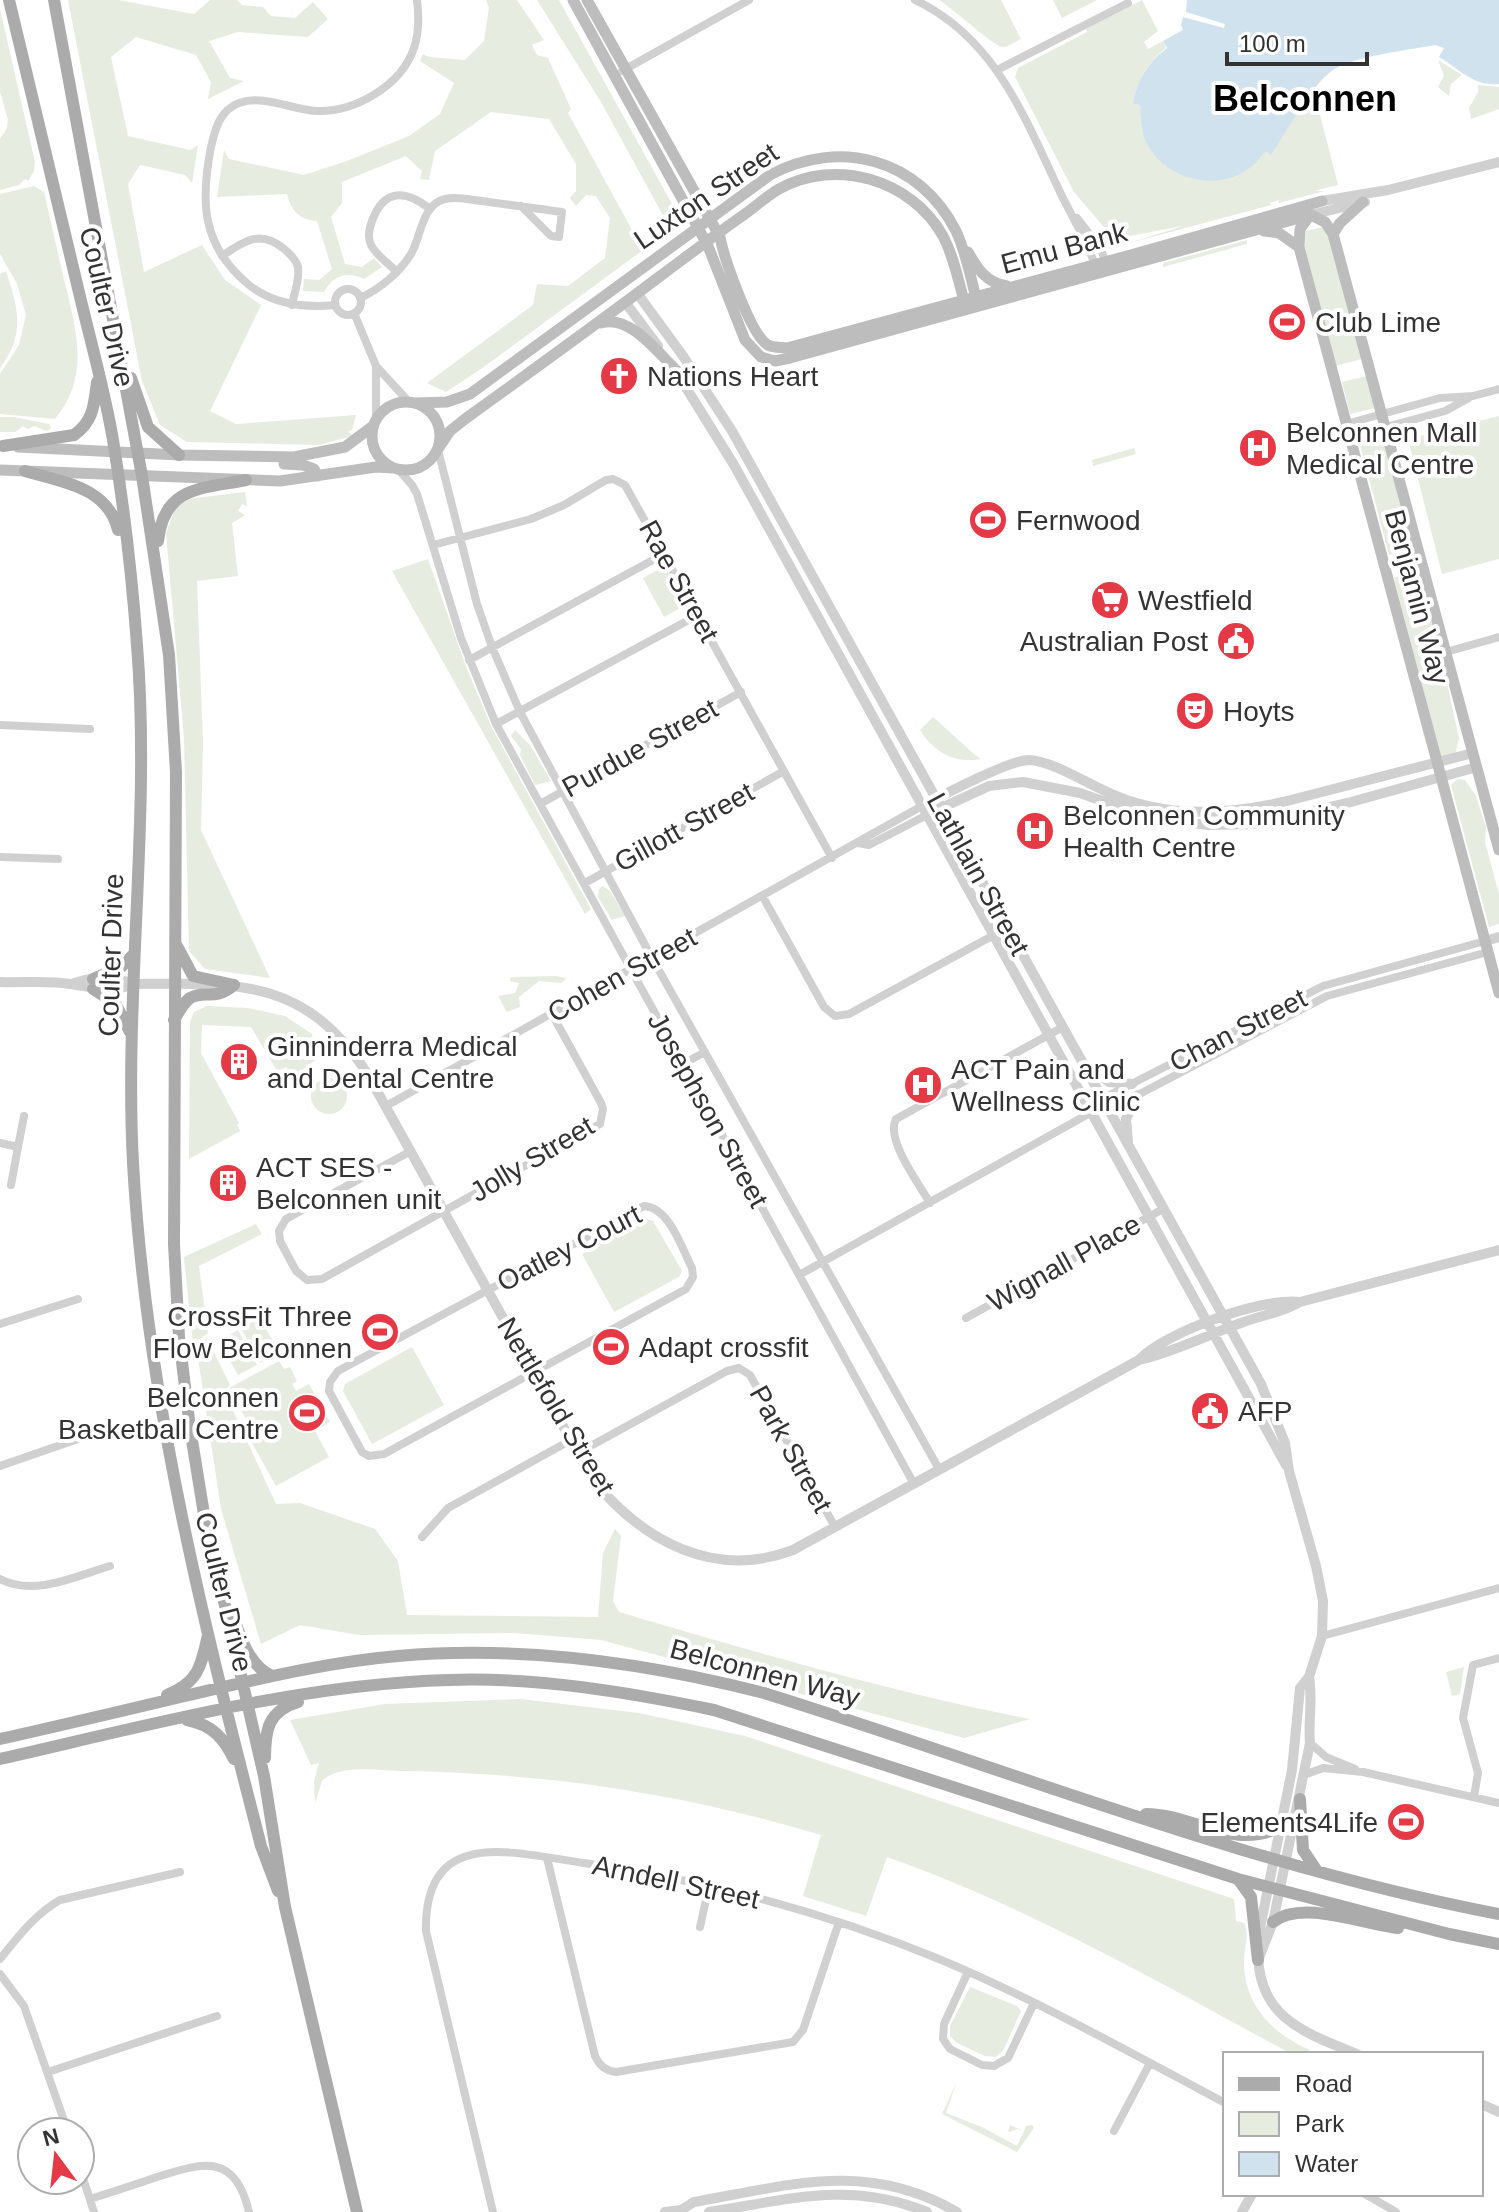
<svg xmlns="http://www.w3.org/2000/svg" width="1499" height="2212" viewBox="0 0 1499 2212" font-family="Arial,sans-serif">
<style>
.green{fill:#e6ecdf}
.water{fill:#cfe2ee}
.lines{fill:none;stroke-linecap:round;stroke-linejoin:round}
.minor{stroke:#d0d0d0;stroke-width:8}
.tertiary{stroke:#d0d0d0;stroke-width:10}
.secondary{stroke:#bdbdbd;stroke-width:11}
.primary{stroke:#ababab;stroke-width:12}
.labels{text-anchor:middle;dominant-baseline:central;stroke-width:8;stroke-linejoin:round;paint-order:stroke}
.street-label{font-size:28px;fill:#333;stroke:#fff}
.poi-label{font-size:28px;fill:#333;stroke:#fff;text-anchor:start}
.district-label{font-size:36px;font-weight:bold;fill:#000;stroke:#fff}
</style>
<rect width="100%" height="100%" fill="#fff"/>
<path class="green" d="M68 0H118L194 14 210 0H237L242 5 263 7 271 16 295 18 313 2 328 19 308 37 238 32 209 41 230 78 244 81 208 99 211 82 196 55 136 37 111 57 128 136 190 150 198 145 192 183 185 175 140 165 128 184 144 272 202 245 225 280 261 305 210 411 236 424 356 415 352 430 348 431 352 436 319 445 187 442 160 425 142 381Z
M486 0H517L544 40 532 45 537 55 548 58 571 109 568 113 643 250 481 369 446 392 427 383 533 305 537 284 568 286 605 258 610 218 596 196 586 195 576 206 570 198 576 191V164L549 119 491 112 435 151 429 180 420 179 422 171 406 156 342 182V203L331 217 345 264 362 267 374 258 382 267 364 279C348 271 333 275 324 292L303 291 304 279 319 280 332 269 317 221C300 220 291 211 287 194L217 197 224 150 229 159 304 175 347 161 409 136 440 114 454 83 420 61 423 54 429 57 465 60 484 41 489 8Z
M537 0H559L682 222 671 230 601 102Z
M939 0H1001L1021 39C1016 41 1008 47 1003 47 996 48 951 7 939 0Z
M1053 0H1097L1062 18Z
M1142 0 1158 31 1144 42 1148 49 1163 41 1166 48C1147 63 1137 80 1133 104L1140 105 1146 139 1301 107 1314 91 1338 185 1314 191H1325L1279 203V200L1270 203 1271 205 1126 244 1183 226 1114 239 1074 192 1015 77 1018 68 1087 32 1086 29Z
M0 9 35 162 34 171 28 181 25 179 19 185 0 190V139L7 128 8 120 0 92Z
M1438 60 1462 75 1451 84 1449 96 1438 87 1444 76Z
M1478 85 1499 87V109L1471 119 1469 108 1478 92Z
M34 186 44 192C50 218 56 245 62 271 74 322 93 374 55 419L0 414V374L19 345 26 315 17 284 0 254V194Z
M1323 227 1331 242 1362 359 1335 366 1305 247 1306 231Z
M1247 240V244L1163 267V263Z
M6 271C18 308 26 334 0 368V274Z
M1367 376 1375 408 1350 414 1342 382Z
M1499 416V559L1442 574 1408 439Z
M0 417H14L49 424 51 428 47 431 34 426 28 429 23 426 15 432H0Z
M1383 434 1413 549 1389 555 1359 440Z
M1134 448 1136 454 1093 466 1092 460Z
M245 492 247 506 242 504 238 511 245 515 232 523 238 576 197 581 203 743 201 830 270 978 205 969 189 951 184 738 166 533 176 506 187 499Z
M428 559 465 664 491 726 591 909 585 914 392 571Z
M665 566 686 605 664 617 643 578Z
M1418 570 1441 654 1459 739 1455 755 1441 758 1394 578Z
M933 717 974 754 981 759C954 764 934 752 920 730Z
M515 730 530 745 551 781 535 785 520 755 521 749 511 736Z
M1457 779 1465 780 1476 796 1486 827 1485 842 1499 894V924L1489 927 1451 785Z
M603 886 610 891 625 916 612 920 598 897 599 889Z
M555 976 567 978 561 983 539 981 519 997 520 1007 507 1012 498 996 515 993 519 983 510 981 511 977Z
M207 1006 248 1008 285 1016 312 1034 317 1059 294 1076 286 1067 277 1071 251 1027 202 1025 201 1053 239 1123 237 1125 240 1131 189 1159 190 1022 194 1012Z
M311 1096a18 18 0 1 1 36 0a18 18 0 1 1-36 0Z
M646 1219 653 1221 682 1271 679 1277 614 1312 582 1254Z
M256 1224 262 1234 199 1266 208 1333 193 1344 184 1257Z
M260 1318 279 1352 260 1363 241 1328Z
M238 1330 257 1365 238 1375 219 1341Z
M207 1338 230 1385 224 1391 276 1504 300 1503 375 1529 398 1561 407 1615 598 1617 603 1553 615 1529 621 1536 613 1601 619 1612C755 1652 891 1692 1030 1719L964 1738 601 1640 515 1633 359 1635 300 1625 261 1644 221 1509 196 1345Z
M412 1347 444 1405 372 1444 343 1391 345 1384Z
M279 1361 284 1369 290 1367 297 1381 292 1384 296 1391 309 1384 330 1422 315 1431 329 1457 276 1486 247 1434 252 1430 229 1388Z
M1464 1667 1460 1694 1452 1696 1446 1672Z
M521 1699 639 1713 745 1736 1234 1899 1236 1921 1244 1923C1250 1935 1244 1947 1244 1960 1243 2003 1271 2033 1308 2049L1311 2054H1292C1159 1983 1029 1907 887 1857L866 1916 803 1896 821 1835C685 1794 546 1773 404 1771 380 1771 340 1763 322 1781L315 1803 314 1782 319 1763 311 1765 290 1720 385 1704Z
M970 1987 1017 2006 1021 2011 1004 2049 996 2057 985 2056 957 2043 950 2036V2026Z
M956 2083 946 2113 982 2127 1017 2146 1024 2131 1017 2129 1010 2132 1008 2131 1010 2125 1024 2131 1026 2126 1032 2125 1034 2128 1017 2152 942 2114Z"/>
<path class="water" d="M1187 0H1499V84C1474 87 1458 68 1439 57L1444 48 1435 45C1410 50 1353 56 1333 70 1312 84 1286 132 1271 155L1266 151C1260 157 1255 165 1248 169 1215 193 1163 178 1146 142 1141 130 1141 117 1140 105L1133 104C1136 81 1148 62 1167 48L1163 41 1183 30 1181 25 1183 17 1224 28 1225 24 1186 12Z"/>
<g class="lines">
<path class="minor" d="M915 0C995 38 1024 116 1060 192 1072 217 1088 243 1097 270
M997 70 1128 3
M622 71 749 0
M1077 218 1101 249 1107 267
M222 256C243 242 259 229 283 248 289 253 296 259 298 267 300 278 294 294 292 305
M397 272C389 264 376 255 371 245 367 237 369 229 372 221 384 188 406 190 430 209
M335 302a13 13 0 1 1 26 0a13 13 0 1 1-26 0Z
M360 298C380 289 399 273 411 254 421 237 422 204 445 199 457 196 471 200 482 201 509 205 536 208 562 212L559 237 551 236 521 206
M335 305C305 308 274 305 249 285 202 246 200 203 211 147 215 129 220 110 239 103 264 94 292 110 317 111 355 112 401 86 414 48 419 33 419 16 417 0
M354 313 376 366 409 402
M376 419V366
M1346 424 1440 398 1473 396 1499 389
M1349 437 1445 411 1469 398
M438 450 477 604 492 647 520 712 652 958 939 1469
M398 469 412 485 417 494 461 638 496 724 914 1484
M433 545 531 519 564 505 606 480 613 479 625 485 832 858
M1446 652 1499 637
M469 660 664 554
M496 724 698 615
M0 725 90 729
M540 804 741 692
M858 843 869 845 927 815
M0 857 58 859
M585 883 784 771
M763 897 824 1007 835 1016 849 1014 994 935 1009 930
M683 1064 705 1052
M386 1106 922 806
M1092 1112 1109 1110 1327 996 1488 952
M0 1143 18 1147 24 1116
M411 1151 286 1219 279 1231 280 1241 296 1271 307 1280 322 1279 600 1124 603 1109 601 1103 552 1014
M11 1185 18 1147
M930 1203C919 1184 885 1139 896 1119L1063 1027
M644 1206C670 1208 681 1247 692 1268L693 1277 686 1289 384 1454 369 1456 362 1452 329 1391 330 1382 338 1371Z
M799 1275 1092 1112 1102 1099 1323 986 1485 941
M966 1318 1163 1209
M0 1324 78 1299
M578 1453 727 1371 739 1368 750 1375 835 1527
M0 1466 78 1439
M422 1537 448 1508 571 1440
M0 1579C34 1597 76 1576 110 1566
M1322 1636 1499 1588
M1310 1743 1326 1757 1355 1769
M1304 1775 1323 1768 1363 1772 1499 1803
M1474 1797 1478 1773 1463 1718 1473 1665 1499 1658
M547 1858 595 2056C599 2065 605 2071 616 2072L793 2042 803 2030 839 1922
M700 1927 709 1886
M0 1959C18 1937 35 1914 60 1900L180 1872
M968 1972 944 2024 943 2039 950 2049 982 2065 994 2066 1008 2058 1034 2003
M0 1974 24 2006 68 2132
M48 2072 217 2016
M1114 2131 1150 2063
M80 2169 94 2212
M1365 2194 1396 2212
M90 2199C112 2192 134 2185 157 2177 204 2162 235 2153 249 2212
M493 2212 426 1931C424 1825 513 1853 584 1863 705 1880 825 1912 939 1959 1037 2000 1131 2053 1225 2103"/>
<path class="tertiary" d="M1322 201 1388 190 1499 162
M1310 215 1365 202
M637 293 683 356 732 431 1261 1384 1285 1443 1289 1471 1316 1566 1323 1601 1322 1636 1309 1677 1300 1688 1292 1770 1258 1938
M625 302 658 346
M672 365 734 465 1286 1465
M922 806C943 795 1009 760 1029 760 1051 761 1083 781 1103 790 1158 818 1225 815 1283 802L1473 753
M937 810 989 786 1023 782 1080 793 1133 812 1167 820 1208 825 1256 824 1351 802 1477 767
M1485 941 1499 937
M0 982C23 983 48 980 70 984 92 987 112 994 132 984
M72 984C90 977 114 975 132 984 236 983 304 977 367 1073L593 1480C643 1541 714 1580 793 1550L1139 1360C1174 1352 1207 1335 1241 1323 1261 1315 1282 1313 1300 1302L1499 1250
M1088 1067 1109 1082 1132 1084
M1128 1142 1126 1119 1138 1095
M1140 1359C1166 1332 1263 1297 1300 1302
M1258 1954C1259 2019 1306 2033 1357 2054
M1259 1958 1273 1922 1310 1743C1308 1721 1313 1699 1309 1677
M1481 2104 1499 2112
M665 2212 681 2210 694 2202C791 2185 866 2160 957 2212
M709 2212C788 2200 849 2180 927 2212
M1242 2212 1252 2194"/>
<path class="secondary" d="M573 0 708 246 745 340 761 357 775 361 790 358 1310 215
M587 0 720 237C724 258 751 336 768 345 774 348 781 347 787 348L1127 256 1322 201
M1307 213 1325 222 1333 234 1499 850
M1310 215 1300 229 1299 247 1499 993
M1264 231 1279 233 1299 247
M1333 234 1340 223 1363 202
M968 252C977 268 986 283 1007 286
M601 323C630 314 658 353 677 371
M372 436a34 34 0 1 1 68 0a34 34 0 1 1-68 0Z
M416 403 447 402 470 394 770 175C839 138 919 158 956 231 966 252 971 279 977 302
M18 447 179 455 294 457 345 447 373 426
M438 449 450 431 465 419C526 375 587 331 647 286 679 262 712 237 745 214 756 206 767 196 779 189 836 157 912 180 943 236 954 257 959 283 965 305
M284 464 303 465 314 469 318 476
M0 470 280 481 376 467 393 468"/>
<path class="primary" d="M9 0C32 95 54 189 77 284 89 336 104 387 113 440 124 507 132 577 137 645 151 818 124 991 133 1163 146 1396 203 1621 261 1846L278 1891
M54 0 142 476 169 655 176 772 174 1244 179 1337 190 1428 204 1514 264 1776 285 1907 357 2212
M131 378 148 427 179 455
M3 446 74 435C94 421 94 404 97 382
M25 471C62 482 108 487 118 530
M158 541C164 486 201 489 246 480
M177 946 193 976 234 985
M93 979 121 967 134 954
M93 989 115 1003 130 1032
M174 1020C178 1013 183 1003 190 998 206 989 214 1002 234 985
M236 1624C242 1643 253 1668 272 1676
M167 1695C199 1682 201 1666 208 1635
M187 1720C212 1725 223 1737 234 1759
M0 1739C63 1725 126 1710 189 1695 258 1679 327 1662 398 1656 522 1645 644 1662 764 1693 1008 1769 1247 1866 1499 1914
M265 1758C265 1730 268 1711 298 1702
M0 1759C145 1726 300 1684 449 1680 538 1677 627 1692 714 1710L1238 1879 1449 1934 1499 1944
M1300 1799 1303 1850 1317 1871
M1146 1814C1193 1814 1235 1852 1281 1826
M1238 1879 1251 1897 1258 1960
M1273 1922C1301 1899 1363 1924 1398 1928"/>
</g>
<defs>
<g id="stadium-disc" transform="scale(2)"><circle r="9.5" fill="#e63946" stroke="#fff"/><path d="M0-5a6.5 5 0 1 0 0 10a6.5 5 0 1 0 0-10ZM-3.5-1.8h7v3.6h-7Z" fill="#fff"/></g>
<g id="church-disc" transform="scale(2)"><circle r="9.5" fill="#e63946" stroke="#fff"/><path d="M-1.2-6h2.4v3.5h3.3v2.4h-3.3V6h-2.4V-.1h-3.3v-2.4h3.3Z" fill="#fff"/></g>
<g id="hospital-disc" transform="scale(2)"><circle r="9.5" fill="#e63946" stroke="#fff"/><path d="M-5-5h3v3.5h4V-5h3V5h-3V1.5h-4V5h-3Z" fill="#fff"/></g>
<g id="supermarket-disc" transform="scale(2)"><circle r="9.5" fill="#e63946" stroke="#fff"/><path d="M-6-5.5h2.5l.6 2H6L4.5 2H-2.5L-4.4-4H-6ZM-1.5 3.2a1.3 1.3 0 1 0 .1 0ZM3 3.2a1.3 1.3 0 1 0 .1 0Z" fill="#fff"/></g>
<g id="civic-disc" transform="scale(2)"><circle r="9.5" fill="#e63946" stroke="#fff"/><path d="M-.6-6.5H3V-4.5H.6V-3L4-1V1h2V6H-6V1h2V-1L-.6-3ZM-1.2 2.5V6h2.4V2.5Z" fill="#fff"/></g>
<g id="theatre-disc" transform="scale(2)"><circle r="9.5" fill="#e63946" stroke="#fff"/><path d="M-5-5.5Q0-4 5-5.5V0Q5 5 0 6Q-5 5-5 0ZM-3.3-2.5H-1v1.5H-3.3ZM1-2.5H3.3v1.5H1ZM-2.8 1Q0 5.5 2.8 1Z" fill="#fff"/></g>
<g id="building-disc" transform="scale(2)"><circle r="9.5" fill="#e63946" stroke="#fff"/><path d="M-4-6H4V6H1V3H-1V6H-4ZM-2.5-4.3h1.7v1.8h-1.7ZM.8-4.3h1.7v1.8H.8ZM-2.5-1h1.7V.8h-1.7ZM.8-1h1.7V.8H.8Z" fill="#fff"/></g>
</defs>
<g fill-rule="evenodd">
<use href="#stadium-disc" x="1287" y="322"/>
<use href="#church-disc" x="619" y="376"/>
<use href="#hospital-disc" x="1258" y="448"/>
<use href="#stadium-disc" x="988" y="520"/>
<use href="#supermarket-disc" x="1110" y="600"/>
<use href="#civic-disc" x="1236" y="641"/>
<use href="#theatre-disc" x="1195" y="711"/>
<use href="#hospital-disc" x="1035" y="831"/>
<use href="#building-disc" x="239" y="1062"/>
<use href="#hospital-disc" x="923" y="1085"/>
<use href="#building-disc" x="228" y="1183"/>
<use href="#stadium-disc" x="380" y="1332"/>
<use href="#stadium-disc" x="611" y="1347"/>
<use href="#civic-disc" x="1210" y="1411"/>
<use href="#stadium-disc" x="307" y="1413"/>
<use href="#stadium-disc" x="1406" y="1822"/>
</g>
<g class="labels">
<g class="street-label">
<text transform="translate(706 196) rotate(-34)">Luxton Street</text>
<text transform="translate(1064 248) rotate(-15)">Emu Bank</text>
<text transform="translate(107 307) rotate(77)">Coulter Drive</text>
<text transform="translate(679 581) rotate(61)">Rae Street</text>
<text transform="translate(1417 597) rotate(75)">Benjamin Way</text>
<text transform="translate(640 748) rotate(-29)">Purdue Street</text>
<text transform="translate(684 827) rotate(-29)">Gillott Street</text>
<text transform="translate(978 874) rotate(61)">Lathlain Street</text>
<text transform="translate(111 955) rotate(-88)">Coulter Drive</text>
<text transform="translate(622 975) rotate(-29)">Cohen Street</text>
<text transform="translate(1238 1030) rotate(-27)">Chan Street</text>
<text transform="translate(708 1110) rotate(61)">Josephson Street</text>
<text transform="translate(532 1159) rotate(-31)">Jolly Street</text>
<text transform="translate(569 1248) rotate(-27)">Oatley Court</text>
<text transform="translate(1064 1263) rotate(-29)">Wignall Place</text>
<text transform="translate(556 1406) rotate(59)">Nettlefold Street</text>
<text transform="translate(791 1449) rotate(61)">Park Street</text>
<text transform="translate(224 1592) rotate(76)">Coulter Drive</text>
<text transform="translate(765 1673) rotate(15)">Belconnen Way</text>
<text transform="translate(676 1882) rotate(12)">Arndell Street</text>
</g>
<g class="poi-label">
<text x="1315" y="322">Club Lime</text>
<text x="647" y="376">Nations Heart</text>
<text x="1286" y="432">Belconnen Mall<tspan x="1286" dy="32">Medical Centre</tspan></text>
<text x="1016" y="520">Fernwood</text>
<text x="1138" y="600">Westfield</text>
<text x="1208" y="641" text-anchor="end">Australian Post</text>
<text x="1223" y="711">Hoyts</text>
<text x="1063" y="815">Belconnen Community<tspan x="1063" dy="32">Health Centre</tspan></text>
<text x="267" y="1046">Ginninderra Medical<tspan x="267" dy="32">and Dental Centre</tspan></text>
<text x="951" y="1069">ACT Pain and<tspan x="951" dy="32">Wellness Clinic</tspan></text>
<text x="256" y="1167">ACT SES -<tspan x="256" dy="32">Belconnen unit</tspan></text>
<text x="352" y="1316" text-anchor="end">CrossFit Three<tspan x="352" dy="32">Flow Belconnen</tspan></text>
<text x="639" y="1347">Adapt crossfit</text>
<text x="279" y="1397" text-anchor="end">Belconnen<tspan x="279" dy="32">Basketball Centre</tspan></text>
<text x="1238" y="1411">AFP</text>
<text x="1378" y="1822" text-anchor="end">Elements4Life</text>
</g>
<g class="district-label">
<text x="1305" y="98">Belconnen</text>
</g>
</g>
<rect x="1223" y="2052" width="260" height="144" fill="#ffffff" stroke="#adadad" stroke-width="2"/>
<rect x="1239" y="2078" width="40" height="12" fill="#ababab" stroke="#adadad" stroke-width="2"/>
<text x="1295" y="2092" font-size="24" fill="#333333">Road</text>
<rect x="1239" y="2112" width="40" height="24" fill="#e6ecdf" stroke="#adadad" stroke-width="2"/>
<text x="1295" y="2132" font-size="24" fill="#333333">Park</text>
<rect x="1239" y="2152" width="40" height="24" fill="#cfe2ee" stroke="#adadad" stroke-width="2"/>
<text x="1295" y="2172" font-size="24" fill="#333333">Water</text>
<g transform="translate(56 2156) rotate(345)"><circle r="38" fill="#ffffff" stroke="#adadad" stroke-width="2"/>
<path d="M0-6L14 30L0 20L-14 30Z" fill="#e63946"/>
<text y="-12" font-size="22" font-weight="bold" text-anchor="middle" fill="#333333">N</text>
</g>
<path d="M1227 52v12h140v-12" fill="none" stroke="#333333" stroke-width="4"/>
<text x="1239" y="52" font-size="24" fill="#333333" stroke="#ffffff" stroke-width="6" paint-order="stroke">100 m</text>
</svg>
